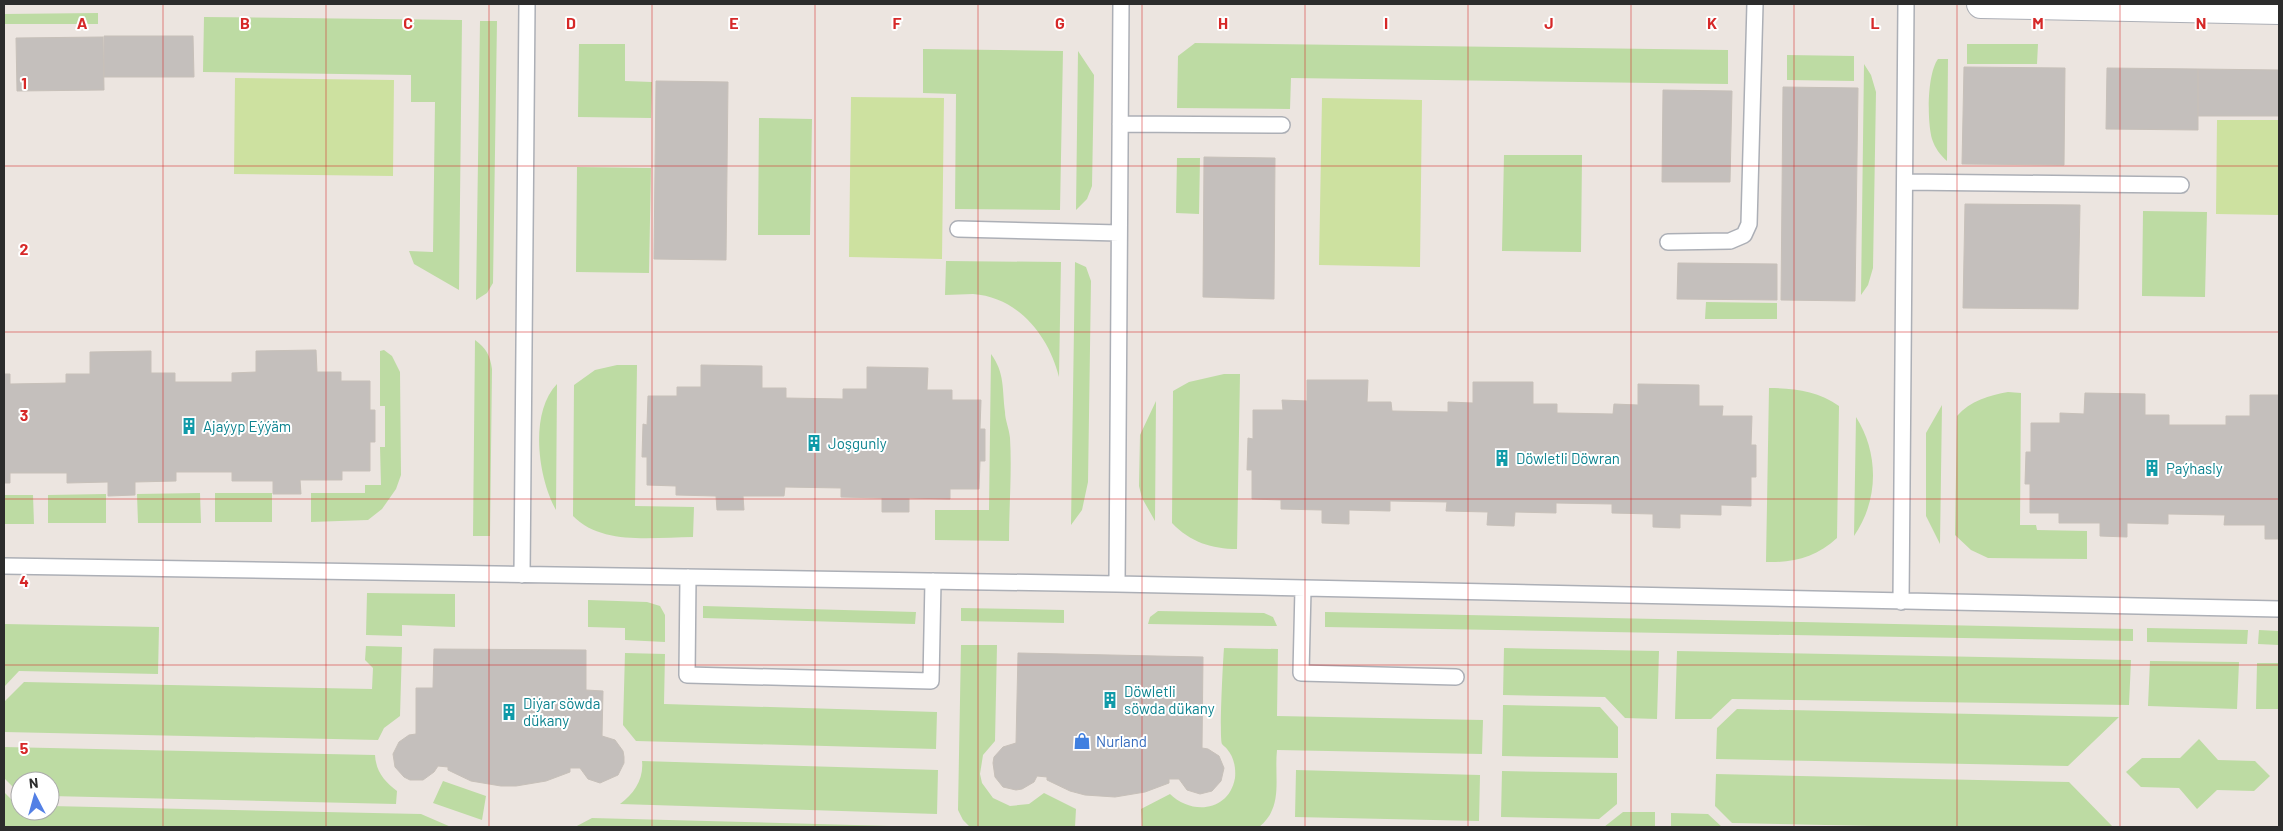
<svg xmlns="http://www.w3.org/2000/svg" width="2283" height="831" viewBox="0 0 2283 831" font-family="Barlow,sans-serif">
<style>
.green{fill:#bddba3}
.pitch{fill:#cde1a0}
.building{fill:#c4bfbc;stroke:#c7c0b9}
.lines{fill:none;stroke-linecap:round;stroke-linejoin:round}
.lane-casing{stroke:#acafb6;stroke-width:18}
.street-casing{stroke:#acafb6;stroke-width:30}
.lane{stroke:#fff;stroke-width:15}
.street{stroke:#fff;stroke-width:28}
.grid{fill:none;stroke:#d62828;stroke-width:1;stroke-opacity:0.55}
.labels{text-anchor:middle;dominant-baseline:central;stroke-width:4;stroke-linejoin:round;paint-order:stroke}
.culture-label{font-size:15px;fill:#0d838f;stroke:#fff;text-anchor:start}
.shop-label{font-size:15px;fill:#366cbe;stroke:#fff;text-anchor:start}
.grid-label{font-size:16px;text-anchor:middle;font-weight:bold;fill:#d62828;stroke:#fff;stroke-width:4;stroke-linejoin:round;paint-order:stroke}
</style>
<rect width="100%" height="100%" fill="#ece5e0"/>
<path class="green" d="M98 13V24H4V14Z
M204 17 462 20 459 290 414 264 409 251 433 252 435 102H411V75L203 72Z
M480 21H497L493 283 487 293 476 300Z
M1195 43 1728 50V84L1291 78 1290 109 1177 108 1178 56Z
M579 44H625V81L652 82 651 118 578 117Z
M1967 44H2038L2037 64H1967Z
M923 49 1063 51 1060 210 955 209 956 94 923 93Z
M1078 51 1094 75 1092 186 1087 199 1076 210Z
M1787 55 1854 56V81L1787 80Z
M1938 59H1948L1947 161C1940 155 1935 148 1932 139 1927 121 1927 74 1938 59Z
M1864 64 1871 75 1876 92 1873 268 1868 285 1861 295Z
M759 118 812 119 810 235H758Z
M1504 155H1582L1581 252 1502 251Z
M1177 158H1200L1199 214 1176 213Z
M577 167 651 168 649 273 576 272Z
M2143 211 2207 212 2205 297 2142 296Z
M946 261 1061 262 1059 377C1049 336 1018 297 973 294 964 294 954 295 945 295Z
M1075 262 1086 267 1091 281 1088 482 1082 510 1071 525Z
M1706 302 1777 303V319H1705Z
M475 340C486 348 490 355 492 369L490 536H473Z
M384 350 392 356 400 372 401 475 396 489 382 509 368 520 311 522V493H365V485H381L380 447H385V406H380V351Z
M991 354C1005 373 1002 389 1005 412 1005 420 1009 428 1010 438 1012 472 1009 507 1009 541L935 540V510H989Z
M617 365H637L635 506 694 507 693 537C655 537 602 546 573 516L574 385 595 370Z
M1224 374H1240L1237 549C1212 549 1190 542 1172 523L1173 391 1189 382Z
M557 384 556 510C538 478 529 413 557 384Z
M1769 388C1794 388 1818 391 1839 406L1837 538C1816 557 1794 563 1766 562Z
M2008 392 2021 393 2020 525H2036L2037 530 2087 531V559L1988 558 1971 550 1955 535 1957 416C1970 401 1990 395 2008 392Z
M1156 401 1155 521 1142 498 1139 486 1140 435Z
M1942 405 1940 544 1926 516V433Z
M1856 417C1879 453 1879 500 1854 536Z
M200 493 201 523H138L137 494Z
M215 493H272V522H215Z
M106 494V523H48V495Z
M4 495H33L34 524H4Z
M367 593 455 594V627L402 625V636L366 635Z
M588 600 647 602 660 606 665 615V642L625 640V628L588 627Z
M703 606 916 612 915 624 703 618Z
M961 608 1064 610V623L961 621Z
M1158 611 1264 613 1273 617 1277 626 1148 624 1150 617Z
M1325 612 2133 629V641L1325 627Z
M4 624 159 627 158 674 19 671 4 687Z
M2147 628 2248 630 2247 644 2147 642Z
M2259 630 2279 631V645L2258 644Z
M961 645H997L995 741 983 755 980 774 982 783 993 798 1010 806 1029 804 1044 793 1076 809 1075 827H970L963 820 958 810Z
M366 646 402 647 400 716 384 728 378 740 4 732 5 701 24 682 372 689 373 668 365 660Z
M1224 648 1278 649 1277 716 1483 720 1482 754 1277 750C1274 779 1284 807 1259 827H1142L1141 809 1170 794C1191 815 1229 812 1235 778 1236 768 1234 757 1227 749 1226 747 1223 746 1222 744 1219 738 1223 661 1224 648Z
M1504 648 1659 651 1657 719 1625 718 1605 697 1503 695Z
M1677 651 2131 660 2129 705 1732 699 1711 719H1675Z
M625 653 665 654 664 704 937 712 936 749 636 741 623 725Z
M2150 661 2239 662 2237 709 2148 706Z
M2257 663H2279V709H2256Z
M1503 705 1600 707 1618 727V758L1502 756Z
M1737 709 2119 717 2068 766 1716 759 1717 728Z
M2199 739 2218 760 2255 761 2270 776 2254 791 2217 790 2197 809 2179 788 2141 787 2126 772 2142 758H2180Z
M4 747 375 755C376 772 385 782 397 791L396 804 50 796V781H20V794L4 778Z
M642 761 938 770 937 814 620 804C634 794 644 779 642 761Z
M1296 770 1480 775 1479 821 1295 817Z
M1502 771 1617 773V804L1599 819 1501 817Z
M1716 774 2069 782 2113 827H1922L1732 823 1715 806Z
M443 781 486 796 482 820 433 803Z
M4 792 17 805H20V811H50V806L421 814 451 827H4Z
M1623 812H1655V827H1604Z
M1671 813 1708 814 1722 827H1671Z
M592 818 928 827H575Z"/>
<path class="pitch" d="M235 78 394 80 393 176 234 174Z
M851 97 944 98 942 259 849 257Z
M1322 98 1422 100 1420 267 1319 265Z
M2217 120H2279V215L2216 214Z"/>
<path class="building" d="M104 36H193L194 77H104Z
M103 37 104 90 17 91 16 38Z
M1964 67 2065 68 2064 165 1962 164Z
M2107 68 2198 69V130L2106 129Z
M2198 69 2279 70V116H2198Z
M656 81 728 82 726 260 654 259Z
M1783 87 1858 88 1855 301 1781 300Z
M1663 90 1732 91 1730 182H1662Z
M1204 157 1275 158 1274 299 1203 297Z
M1965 204 2080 205 2078 309 1963 308Z
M1678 263 1777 264V300L1677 299Z
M316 350 317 372H341V381H370V410H375V442H370V471H342V480H300L301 494H273V481H232V472H176V481L135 482V495L108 496V482L67 483V473H10V483H4V374H10V384L66 383V374H90V352L151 351V373H175V382H232V373L256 372V351Z
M701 365 762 366V388H786V398L843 399V389H867V367L928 368 927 390H952V400H981L980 429H985V461H980L979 489H950V499L909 498V512H882V498L841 497V488L785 487 784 496H743L744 510H717L716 496 676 495V486L647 485V457H642L643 424 647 425 648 396H677V387H701Z
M1307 380H1368L1367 402H1391L1392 411 1448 412V402L1473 403V382H1533V404H1557V413L1613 414 1614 404 1638 405V384L1699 385V406H1723L1722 416H1752L1751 445H1756V477H1751V506L1721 505V515L1680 514V528L1653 527V514L1612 513V504L1556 503V513L1515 512 1514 526 1487 525 1488 512 1446 511 1447 502 1390 501V511L1349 510V524L1322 523V510L1281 509V500L1252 499V470H1247L1248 438 1253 439V410H1283L1282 400 1307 401Z
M2085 393 2145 394V415H2169V425H2226V416H2250V395H2279V539H2265V525H2224L2225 515 2168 514V524L2127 523V537L2100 536V523H2059V513H2030V484H2025L2026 452H2031V423H2060V413L2084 414Z
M434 649 586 650V690L603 691 602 736 615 740 623 751 624 757V763L618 775 600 783 588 779 580 768H570V772L546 781 516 786H501L471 781 448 770V767L438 766 434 772 423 780H410L404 777 395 767 393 754 399 742 409 735 416 734V688H433Z
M1018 653 1203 657 1202 748 1208 749 1219 756 1224 768 1221 781 1212 791 1200 794 1187 790 1179 779H1169V783L1145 792 1115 797 1085 795 1070 791 1047 780V777L1037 776 1034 782 1022 789 1016 790 1003 787 995 777 993 763 994 757 1003 747 1016 743Z"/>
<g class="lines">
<g class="lane-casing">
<path id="lane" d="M1120 124 1282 125
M1906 182 2181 185
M958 229 1119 233
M1668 242 1730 241 1744 235 1749 224 1755 4
M4 566 1117 584 2279 609
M522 575 527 4
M688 577 687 675 931 681 933 581
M1117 584 1121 4
M1303 589 1301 673 1456 677
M1901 602 1906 4"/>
</g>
<g class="street-casing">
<path id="street" d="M1981 4 2279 10"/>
</g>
<use href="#lane" class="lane"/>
<use href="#street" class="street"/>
</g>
<path class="grid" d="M163 4V827M326 4V827M489 4V827M652 4V827M815 4V827M978 4V827M1142 4V827M1305 4V827M1468 4V827M1631 4V827M1794 4V827M1957 4V827M2120 4V827M4 166H2279M4 332H2279M4 499H2279M4 665H2279"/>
<defs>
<g id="building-bare" transform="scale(1.35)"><path d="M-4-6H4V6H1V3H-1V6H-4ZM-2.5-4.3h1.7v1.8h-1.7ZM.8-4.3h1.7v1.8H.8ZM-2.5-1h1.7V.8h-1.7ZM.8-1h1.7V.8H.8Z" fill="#0f9aa8" stroke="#fff" stroke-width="2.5" paint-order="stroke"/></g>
<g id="shop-bare" transform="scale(1.35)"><path d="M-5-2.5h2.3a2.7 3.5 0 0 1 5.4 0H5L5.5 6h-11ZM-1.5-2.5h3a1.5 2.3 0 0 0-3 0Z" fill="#3f7fe0" stroke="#fff" stroke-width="2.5" paint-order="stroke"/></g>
</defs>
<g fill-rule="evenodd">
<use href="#building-bare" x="189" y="426"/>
<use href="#building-bare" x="814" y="443"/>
<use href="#building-bare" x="1502" y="458"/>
<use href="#building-bare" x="2152" y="468"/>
<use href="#building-bare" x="1110" y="700"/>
<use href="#building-bare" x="509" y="712"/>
<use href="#shop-bare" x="1082" y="741"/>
</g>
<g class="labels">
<g class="culture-label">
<text x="203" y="426">Ajaýyp Eýýäm</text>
<text x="828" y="443">Joşgunly</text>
<text x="1516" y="458">Döwletli Döwran</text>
<text x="2166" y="468">Paýhasly</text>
<text x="1124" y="691">Döwletli<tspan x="1124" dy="17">söwda dükany</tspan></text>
<text x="523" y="703">Diýar söwda<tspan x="523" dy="17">dükany</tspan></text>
</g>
<g class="shop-label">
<text x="1096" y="741">Nurland</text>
</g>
</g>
<g class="grid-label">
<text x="82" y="29">A</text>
<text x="245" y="29">B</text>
<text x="408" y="29">C</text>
<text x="571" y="29">D</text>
<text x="734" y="29">E</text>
<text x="897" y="29">F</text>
<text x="1060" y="29">G</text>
<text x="1223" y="29">H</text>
<text x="1386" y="29">I</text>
<text x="1549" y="29">J</text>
<text x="1712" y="29">K</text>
<text x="1875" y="29">L</text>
<text x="2038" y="29">M</text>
<text x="2201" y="29">N</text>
<text x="24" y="89">1</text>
<text x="24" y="255">2</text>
<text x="24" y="421">3</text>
<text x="24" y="587">4</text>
<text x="24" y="754">5</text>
</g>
<rect width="2283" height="831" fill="none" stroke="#2c2c2c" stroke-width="10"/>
<g transform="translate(35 796) rotate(354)"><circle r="24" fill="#ffffff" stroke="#ababab"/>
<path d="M0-4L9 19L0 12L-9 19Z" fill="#5380e5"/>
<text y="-8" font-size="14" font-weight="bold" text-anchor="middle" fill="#2c2c2c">N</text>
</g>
</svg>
